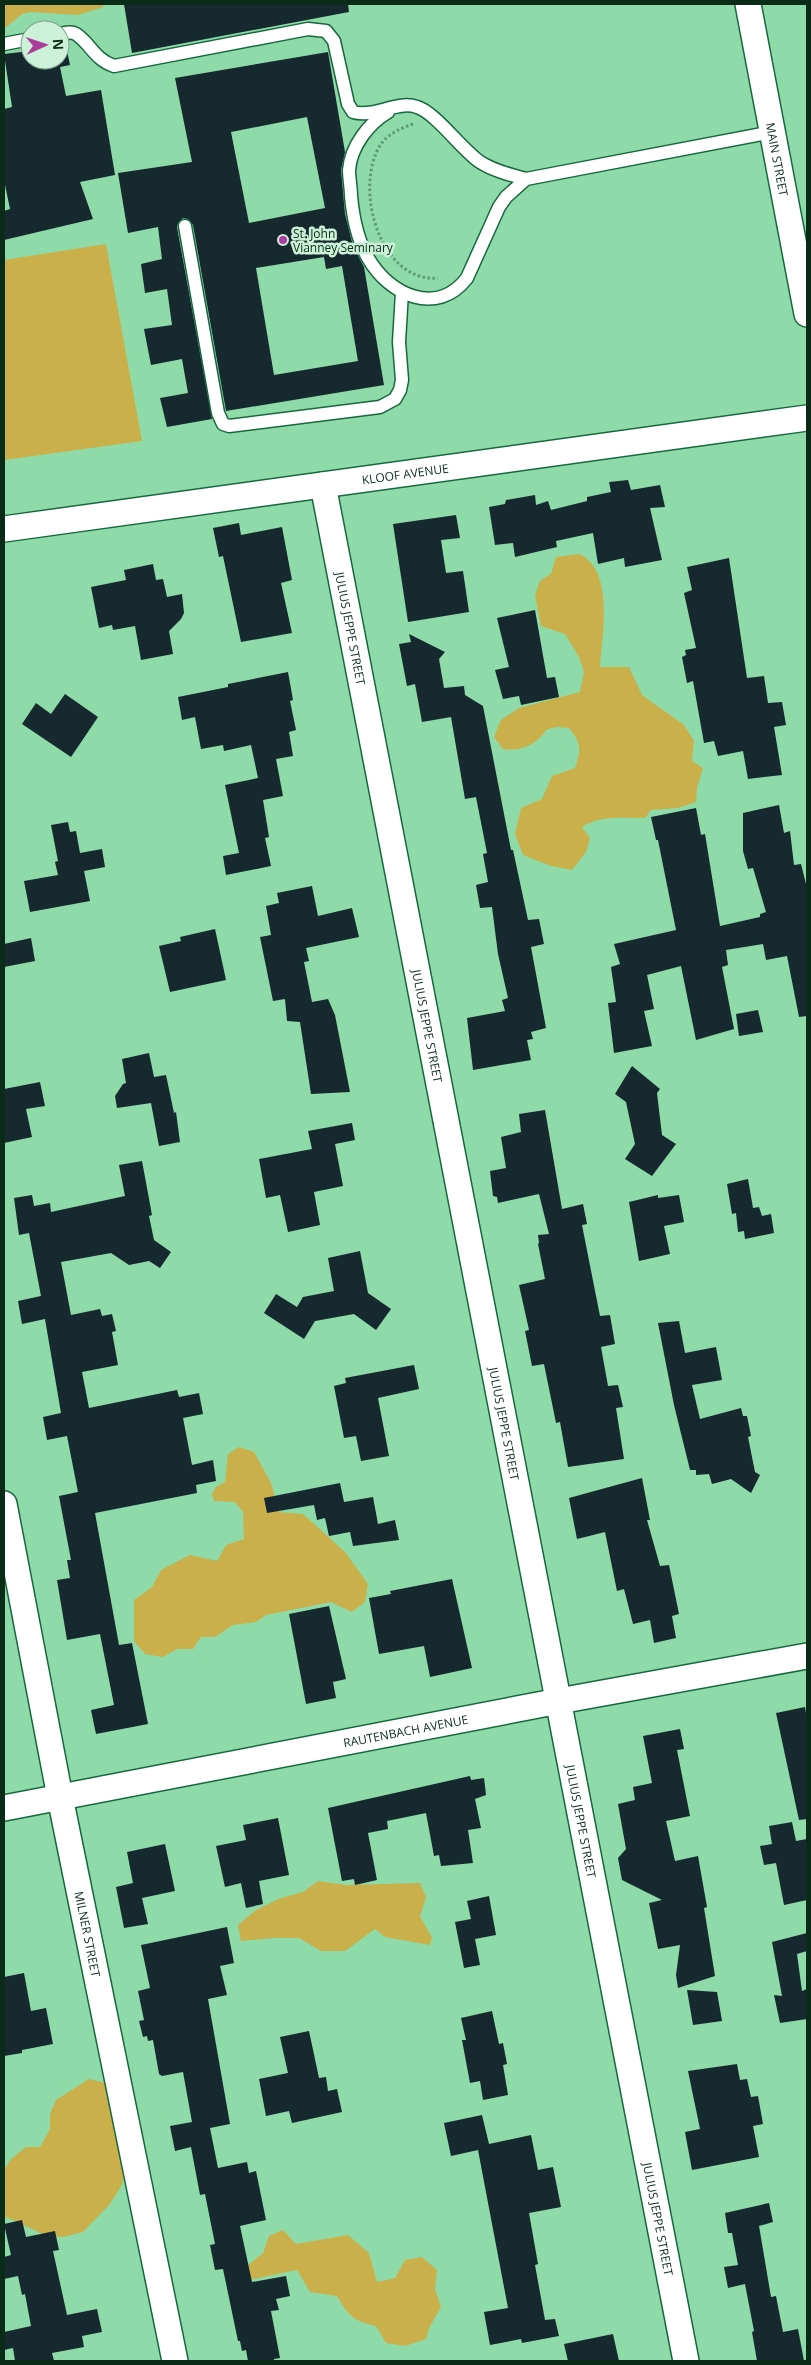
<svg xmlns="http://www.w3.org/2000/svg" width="811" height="2365" viewBox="0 0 811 2365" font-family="'Open Sans',sans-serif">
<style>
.green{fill:#cab04b}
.building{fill:#15292e;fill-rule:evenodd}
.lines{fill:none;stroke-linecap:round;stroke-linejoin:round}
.lane-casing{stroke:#17683e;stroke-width:15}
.street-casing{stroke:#17683e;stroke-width:28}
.path{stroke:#5e9a74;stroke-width:3;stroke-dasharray:2.5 2.5;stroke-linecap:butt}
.lane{stroke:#fff;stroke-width:12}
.street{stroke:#fff;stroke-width:25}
.poi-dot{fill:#ad3d9a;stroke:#ccf1d8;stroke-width:2}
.labels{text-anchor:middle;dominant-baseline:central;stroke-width:5;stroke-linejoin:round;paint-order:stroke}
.street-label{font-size:12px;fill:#0b2b19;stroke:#ccf1d8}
.poi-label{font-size:12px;fill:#0b2b19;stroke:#ccf1d8;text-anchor:start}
</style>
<rect width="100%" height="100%" fill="#8edaa9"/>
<path class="green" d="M4 4H104L103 7 78 15 31 12 22 14 4 29Z
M106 244 142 441 4 460V260Z
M579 554C615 570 602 635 600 667H629L642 695 684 725 694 741 692 761 703 768 697 788 696 802 678 808 651 810 645 818C625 818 599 815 582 827L590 838 586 852 572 870 551 866 523 855 515 834 521 808 542 799 552 776 575 768C581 750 582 744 569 728L556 727 546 730C537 745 520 752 503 749L494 737 501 720 519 708 580 692 584 672 579 657 565 634 541 626 535 595 540 581 551 574 556 557Z
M239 1447 254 1452 271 1483 279 1512 303 1514 345 1552 368 1584 365 1602 352 1612 331 1602 266 1615 256 1622 233 1625 215 1637H201L193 1649H177L163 1657 145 1654 134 1641V1600L152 1587 161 1570 190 1555 217 1561 226 1545 244 1539 243 1512 235 1502 214 1501 212 1494 216 1487 225 1482 228 1454Z
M318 1881 346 1885 420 1883 426 1897 420 1916 432 1938 430 1945 385 1937 375 1929 345 1951H321L299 1938H273L241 1941 238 1925 256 1910 281 1898 303 1892Z
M89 2079 106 2083 128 2157 122 2185 109 2205 83 2232 63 2237 47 2236 4 2216V2170L11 2159 26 2147H40L50 2129V2114L56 2100Z
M283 2230 296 2244 348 2235 369 2253 377 2282 395 2278 405 2260 422 2257 437 2270 435 2289 441 2307 429 2328 426 2339 405 2346 386 2343 376 2326C353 2321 349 2316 337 2296L310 2292 297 2270 244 2281 241 2271 263 2253 269 2236Z"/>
<path class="building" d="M124 4H348L349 12 132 53Z
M66 46 70 65 60 67 66 96 101 90 115 175 80 182 93 219 4 240V211L10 209 4 180V109L12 107 4 54 30 51V60H60V47Z
M328 52 345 152 341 170 345 214 353 246 364 267 384 385 226 411 193 225 188 219 183 218 178 223 177 227 212 419 167 427 160 398 188 393 182 359 151 365 144 329 172 325 167 289 145 293 141 264 162 259 158 227 128 233 118 173 192 162 175 78ZM307 117 325 208 249 223 231 132ZM324 257 326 269 342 266 358 361 274 375 256 268Z
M628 480 631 490 660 485 665 507 650 508 662 560 625 567 624 558 598 564 593 533 556 541 557 547 515 557 513 543 495 545 489 507 505 504 506 500 535 495 536 505 548 501 551 510 587 501V497L611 492 609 482Z
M456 515 460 538 441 540 446 573 463 571 469 612 408 622 393 524Z
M239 523 241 535 282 527 292 580 281 583 292 633 241 642 223 556 219 557 213 528Z
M729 558 747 678 764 676 768 703 782 702 786 725 774 727 782 775 748 779 743 751 718 756 714 741 704 743 693 681 687 683 682 657 686 655 685 650 696 648 684 593 692 590 687 567Z
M153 564 156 580 163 579 167 597 182 594 184 613 181 619 169 631 173 654 141 660 135 626 113 630 112 625 99 628 91 587 126 580 124 570Z
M535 610 547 678 555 677 559 697 521 705 519 696 503 699 495 670 509 667 497 618Z
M409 634 445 652 439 659 444 688 464 686 465 695 483 706 511 850H513L528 920 539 919 544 944 531 947 546 1028 531 1032 533 1039 527 1040 531 1060 473 1070 467 1018 505 1011 502 1000 508 998 498 954 492 907 480 908 476 885 488 882 483 854 487 853 476 797 465 799 451 717 422 722 415 684 407 686 399 644 411 642Z
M288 672 293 700 290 701 296 730 289 732 293 756 276 759 283 796 263 800 269 837 265 838 271 866 226 875 223 856 239 853 225 785 258 778 251 745 224 751 223 745 201 749 195 717 182 720 178 697 228 687V684Z
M65 694 98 717 71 757 22 724 36 703 51 714Z
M779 805 784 833 790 831 794 865 801 864 807 888V1016L799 1017 787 956 766 960 763 944 726 950 728 965 722 967 734 1029 696 1040 681 966 647 975 654 1009 644 1011 652 1046 614 1053 608 1003 616 1002 611 967 620 964 614 944 676 930 658 840H656L651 817 696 808 701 835 705 834 720 926 760 917V914L766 912 753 868 748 869 743 851V813Z
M68 822 70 832 76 831 80 853 102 849 105 867 84 871 90 901 30 912 24 881 58 875 55 862 58 861 51 825Z
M312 886 318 916 352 908 359 937 306 948 309 961 304 962 312 1002 328 999 335 1015 350 1092 311 1094 300 1022 287 1021 285 999 273 1001 260 937 271 935 266 906 279 903 277 893Z
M215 929 226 980 170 992 159 946 181 941 180 937Z
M31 938 35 961 4 967V944Z
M758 1010 763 1032 739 1036 736 1014Z
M149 1053 154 1077 166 1075 174 1113 176 1112 180 1142 159 1146 151 1103 117 1108 115 1096 123 1084 126 1083 122 1059Z
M632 1066 660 1089 657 1093 662 1135 676 1144 652 1176 625 1159 635 1144 626 1102 615 1094Z
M40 1082 45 1106 26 1109 32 1137 4 1143V1089Z
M545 1110 562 1209 583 1204 587 1224 582 1225 600 1316 610 1315 615 1344 601 1347 608 1386 618 1385 623 1407 616 1408 624 1459 568 1467 560 1422 556 1423 544 1364 532 1366 525 1331 529 1330 519 1285 545 1279 538 1244 539 1243 538 1235 549 1234 539 1194 498 1203 497 1197 493 1196 490 1171 506 1168 501 1137 521 1132 519 1114Z
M352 1123 355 1140 335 1144 343 1186 314 1192 320 1225 288 1232 280 1195 266 1198 259 1159 312 1149 308 1131Z
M142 1161 152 1215 149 1216 154 1240 171 1252 160 1268 149 1261 129 1265 111 1253 61 1262 71 1315 100 1309 102 1316 112 1314 116 1331 112 1332 118 1365 82 1372 89 1408 177 1390 179 1397 199 1393 203 1414 183 1418 192 1465 213 1460 216 1481 196 1485 197 1493 95 1513 119 1645 132 1643 148 1724 96 1734 91 1710 114 1705 100 1634 67 1640 57 1580 70 1578 67 1560H71L59 1496 78 1492 67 1436 47 1440 43 1417 61 1413 45 1319 22 1324 18 1301 41 1296 29 1233 19 1235 14 1198 32 1195 34 1206 50 1203 51 1212 125 1196 119 1165Z
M748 1179 753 1208 759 1207 762 1216 771 1214 774 1233 745 1239 744 1231 738 1232 736 1213 732 1214 727 1184Z
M658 1195V1198L679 1195 684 1222 664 1226 670 1254 639 1261 629 1202Z
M360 1251 368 1293 391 1309 376 1330 354 1314 315 1321 304 1339 264 1313 276 1294 297 1307 303 1297 334 1291 328 1258Z
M679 1321 685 1353 716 1347 722 1380 692 1385 700 1419 741 1408 743 1416H747L751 1436 748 1437 755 1472 760 1475 751 1493 731 1479 712 1484 709 1474 696 1475V1470H690L674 1405 658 1323Z
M414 1365 419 1389 378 1398 389 1456 361 1461 356 1436 344 1438 334 1386 346 1383 345 1378Z
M642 1478 650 1520H647L660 1566 669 1565 679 1614 672 1616 676 1638 654 1643 650 1620 633 1624 624 1589 617 1591 605 1532 577 1539 569 1498Z
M340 1483 344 1502 373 1497 378 1524 395 1520 399 1540 353 1546 350 1532 329 1536 325 1518 317 1520 314 1505 267 1513 264 1498Z
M452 1579 472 1668 430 1677 424 1646 379 1654 369 1598 391 1594 390 1591Z
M329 1606 346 1679 333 1682 336 1698 306 1704 289 1614Z
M805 1707 807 1719V1819L799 1820 776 1713Z
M680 1729 684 1749 677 1750 690 1816 666 1821 675 1861 698 1856 707 1907 704 1908 715 1976 678 1988 676 1975 680 1945 658 1949 649 1903 662 1900 622 1880 618 1858 626 1849 618 1804 635 1800 633 1787 652 1783 643 1736Z
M470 1776 471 1780 484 1778 486 1795 475 1799 481 1828 468 1830 473 1863 441 1866 439 1855 434 1856 426 1813 387 1821 388 1829 368 1833 377 1880 355 1885 354 1879 342 1881 328 1808Z
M278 1818 289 1875 259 1881 263 1904 246 1908 241 1883 225 1887 216 1846 246 1840 243 1825Z
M792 1822 796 1841 807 1839V1900L784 1905 776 1863 764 1865 760 1846 772 1844 769 1826Z
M165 1844 175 1891 142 1898 148 1924 124 1928 116 1887 133 1883 127 1852Z
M489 1896 496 1935 475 1939 480 1965 464 1968 455 1922 471 1919 467 1901Z
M227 1927 234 1963 220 1966 227 1995 208 1999 230 2124 210 2128 218 2168 247 2162 249 2173 256 2171 266 2220 240 2226 252 2282 286 2276 290 2296 276 2299 279 2310 271 2311 280 2358 274 2359V2361H248L246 2350 242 2351 240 2341H238L223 2269 215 2270 210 2245 215 2244 205 2194 200 2195 191 2147 175 2151 170 2126 192 2122 183 2072 162 2076 159 2074 153 2040 148 2041 147 2036 143 2037 139 2021 144 2020 138 1991 150 1988 141 1945Z
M807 1933V1951L797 1954 802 1991 807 1989V2019L780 2023 774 1995 782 1996 772 1942Z
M24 1973 31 2011 46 2008 53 2044 22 2050V2053L4 2056V1977Z
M687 1990 717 1992 722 2021 693 2025Z
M492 2011 499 2044 503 2043 507 2064 503 2065 508 2095 483 2100 480 2081 470 2083 462 2040H466L461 2018Z
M309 2031 319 2078 326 2077 328 2091 337 2089 342 2112 292 2123 289 2111 266 2116 259 2079 288 2073 280 2037Z
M737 2064 740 2080 747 2079 751 2097 758 2096 763 2124 753 2126 759 2157 692 2170 685 2132 700 2129 688 2071Z
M482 2115 489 2144 531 2135 538 2170 553 2167 561 2207 529 2213 538 2264 535 2265 545 2320 555 2319 559 2336 522 2343 521 2339 490 2345 484 2312 508 2308 478 2150 451 2156 444 2123Z
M769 2203 773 2222 759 2226 771 2297 776 2296 783 2332 798 2329 804 2361H757L752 2332 754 2331 745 2284 728 2288 724 2267 738 2265 732 2233H728L725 2213Z
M22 2220 26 2237 55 2231 59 2250 53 2251 67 2315 97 2309 102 2332 82 2336 84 2347 52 2353 54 2361H15L13 2348 4 2350V2332L31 2326 25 2294 22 2295 18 2276 4 2279V2257L11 2255 4 2224Z
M613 2334 619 2361H568L564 2344Z"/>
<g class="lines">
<g class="lane-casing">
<path id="lane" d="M60 34C65 33 71 31 76 34 91 44 94 59 114 66L308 29 326 31 334 41 348 104 353 112C375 118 397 100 417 107 435 112 462 150 480 162 494 171 511 175 526 179L773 132
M4 44 30 39
M388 112C369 123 351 146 349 170 349 178 351 188 351 196 353 218 357 239 368 258 389 295 437 317 467 278L499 207 506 197 526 179
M185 226 218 413 223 424 229 426 380 407 395 399 400 390 402 380 399 342 402 292"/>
</g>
<g class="street-casing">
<g id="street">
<path id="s1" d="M748 4 807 314"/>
<path id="s2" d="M323 485 686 2361"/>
<path id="s3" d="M4 529 807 418"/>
<path id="s4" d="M4 1504 60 1797 175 2361"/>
<path id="s5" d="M4 1808 559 1701 807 1656"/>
</g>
</g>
<path class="path" d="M413 124C401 128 388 134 381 144 353 186 379 283 438 278"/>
<use href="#lane" class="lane"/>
<use href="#street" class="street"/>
</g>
<circle class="poi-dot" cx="283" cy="240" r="5"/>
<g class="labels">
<g class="street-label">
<text stroke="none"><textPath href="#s1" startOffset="158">MAIN STREET</textPath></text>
<text stroke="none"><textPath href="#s3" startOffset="405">KLOOF AVENUE</textPath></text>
<text stroke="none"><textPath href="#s2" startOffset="146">JULIUS JEPPE STREET</textPath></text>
<text stroke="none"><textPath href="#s2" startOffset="551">JULIUS JEPPE STREET</textPath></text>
<text stroke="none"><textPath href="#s2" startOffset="956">JULIUS JEPPE STREET</textPath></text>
<text stroke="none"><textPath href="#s5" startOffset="409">RAUTENBACH AVENUE</textPath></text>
<text stroke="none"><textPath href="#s2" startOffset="1361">JULIUS JEPPE STREET</textPath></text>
<text stroke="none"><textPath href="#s4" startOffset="438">MILNER STREET</textPath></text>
<text stroke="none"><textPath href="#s2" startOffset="1766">JULIUS JEPPE STREET</textPath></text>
</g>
<g class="poi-label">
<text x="293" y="233">St. John<tspan x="293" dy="14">Vianney Seminary</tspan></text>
</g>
</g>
<rect width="811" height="2365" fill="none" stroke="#0b2b19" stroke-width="10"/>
<g transform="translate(45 45) rotate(87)"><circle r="24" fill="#ccf1d8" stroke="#7fa28c"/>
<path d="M0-4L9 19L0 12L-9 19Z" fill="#ad3d9a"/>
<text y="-8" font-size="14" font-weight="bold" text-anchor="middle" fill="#0b2b19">N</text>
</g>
</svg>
